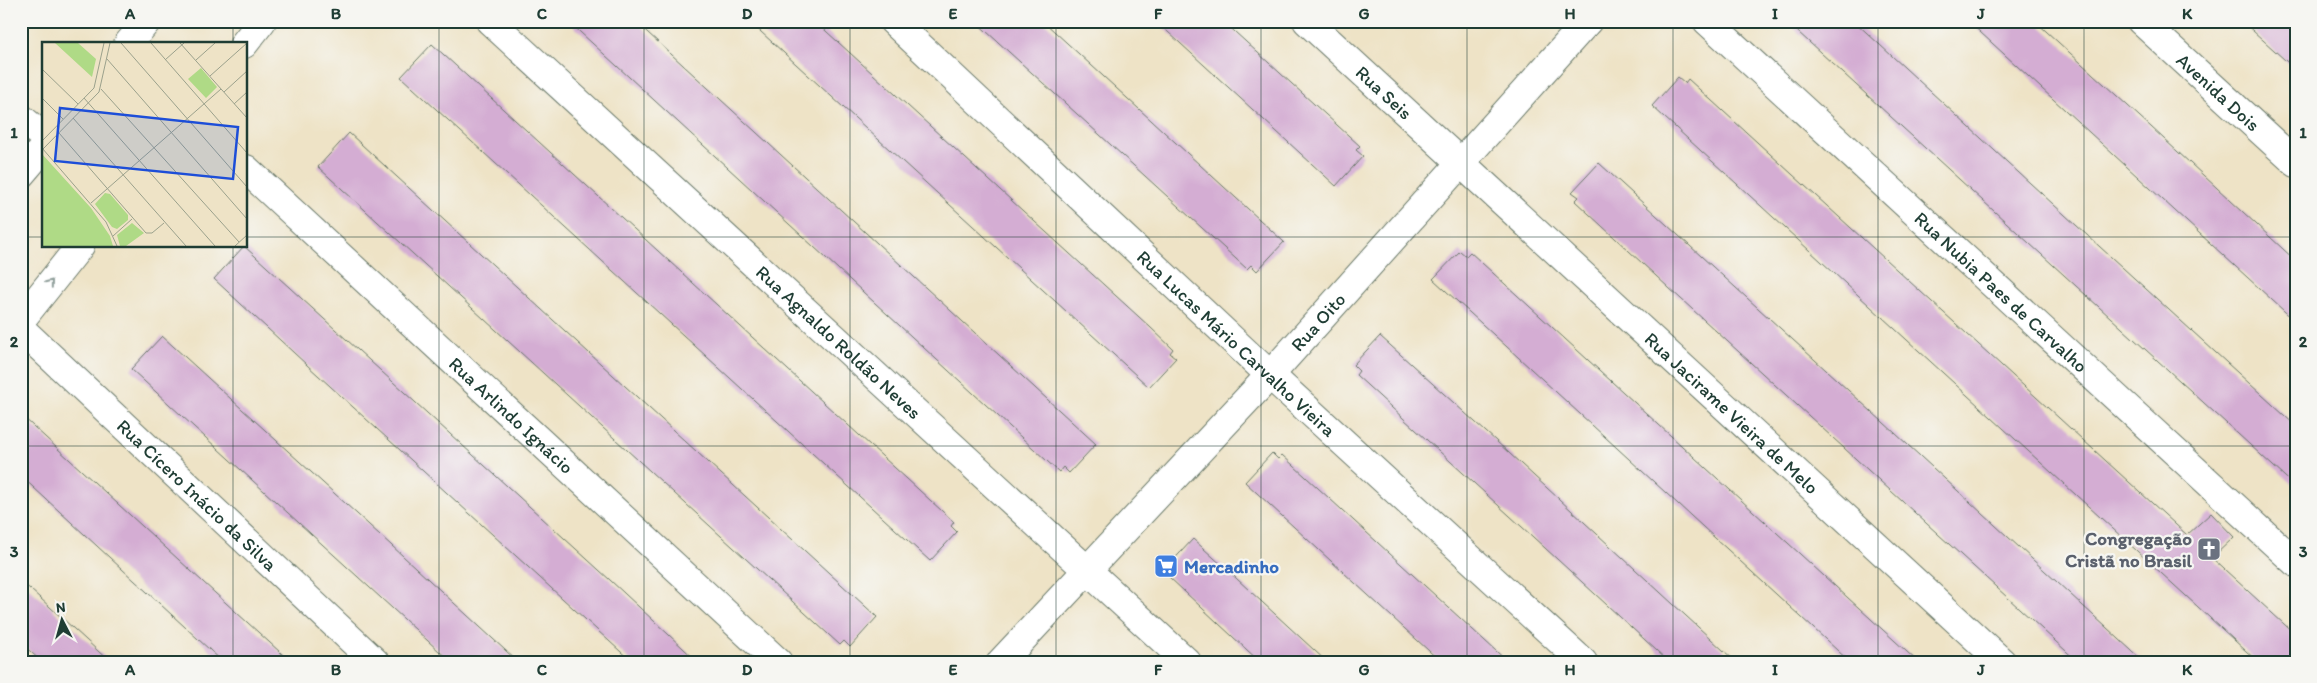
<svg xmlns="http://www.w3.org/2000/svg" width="2317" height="683" viewBox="0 0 2317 683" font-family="Itim,sans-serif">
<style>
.building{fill:#d4add3}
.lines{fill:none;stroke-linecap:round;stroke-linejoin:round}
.minor-casing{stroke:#677767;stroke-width:30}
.minor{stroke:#fff;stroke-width:28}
.oneway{stroke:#8f9e9a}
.grid{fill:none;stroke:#1f3d34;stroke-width:1;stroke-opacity:0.55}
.labels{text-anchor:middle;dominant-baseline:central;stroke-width:4.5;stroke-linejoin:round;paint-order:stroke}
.street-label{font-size:19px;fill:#1f3d34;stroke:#f6f6f2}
.worship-label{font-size:19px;font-weight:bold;fill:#5b616d;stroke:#f6f6f2;text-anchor:end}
.shop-label{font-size:19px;font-weight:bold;fill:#366cbe;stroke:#f6f6f2;text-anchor:start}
.inset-road{fill:none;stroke:#9ba18c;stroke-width:1}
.view{fill:#1d4ed8;fill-opacity:0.15;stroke:#1d4ed8;stroke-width:2.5}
.inset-edge{fill:none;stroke:#1f3d34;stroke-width:2.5}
.neatline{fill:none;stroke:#1f3d34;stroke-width:2}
.grid-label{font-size:16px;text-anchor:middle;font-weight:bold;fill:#1f3d34}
</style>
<rect width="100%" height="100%" fill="#f6f6f2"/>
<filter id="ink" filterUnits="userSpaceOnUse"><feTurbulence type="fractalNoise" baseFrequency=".02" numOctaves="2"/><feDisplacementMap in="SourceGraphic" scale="10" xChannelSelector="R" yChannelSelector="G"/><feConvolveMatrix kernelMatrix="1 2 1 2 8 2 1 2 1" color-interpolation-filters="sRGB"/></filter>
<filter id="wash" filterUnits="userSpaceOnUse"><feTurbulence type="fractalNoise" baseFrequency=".0096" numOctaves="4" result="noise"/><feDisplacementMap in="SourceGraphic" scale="20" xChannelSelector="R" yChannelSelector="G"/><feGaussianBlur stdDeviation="1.12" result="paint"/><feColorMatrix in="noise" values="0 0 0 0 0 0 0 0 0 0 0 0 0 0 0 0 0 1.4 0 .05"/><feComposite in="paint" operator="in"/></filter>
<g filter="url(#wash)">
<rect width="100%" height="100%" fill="#eee3c6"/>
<g id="blocks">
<path class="building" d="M568 21H635L1096 444 1069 473 1063 467 1059 472Z
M749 21H815L1150 327 1173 349 1170 353 1176 358 1149 387Z
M975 21H1043L1284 242 1257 271 1251 265 1247 269Z
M1156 21H1223L1360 146 1356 150 1363 156 1336 186Z
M1786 21H1854L2007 162 2296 426V487Z
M1968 21H2035L2151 127 2296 261V322Z
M2242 21H2296V70Z
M432 44 954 522 951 526 957 532 930 561 401 77Z
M1678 77 1685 83 1688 79 2187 535 2211 513 2234 537 2212 558 2296 635V662H2258L1652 106Z
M349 133 877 617 850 647 844 641 840 645 318 167Z
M1599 163 1883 422 2144 662H2078L1669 288 1575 201 1579 197 1572 192Z
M244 246 610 580 698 662H632L307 365 214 279Z
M1460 251 1466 256 1470 252 1918 662H1850L1433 279Z
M162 336 403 556 518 662H451L194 427 131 369Z
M1380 336 1496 441 1736 662H1669L1545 548 1356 375 1359 371 1353 365Z
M21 415 215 593 291 662H223L21 476Z
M1272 453 1278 459 1282 455 1508 662H1441L1245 482Z
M1193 539 1224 567 1327 662H1260L1218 623 1169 577 1172 574 1166 568Z
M21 581 50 607 110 662H42L21 643Z"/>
</g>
</g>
<g filter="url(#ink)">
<use href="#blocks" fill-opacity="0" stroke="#677767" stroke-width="1"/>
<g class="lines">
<g class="minor-casing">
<g id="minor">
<path id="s1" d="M490 21 1187 662"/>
<path id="s2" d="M893 21 1270 375 1583 662"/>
<path id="s3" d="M1307 21 2002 662"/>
<path id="s4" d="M1707 21 2296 563"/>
<path id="s5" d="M2141 21 2296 163"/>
<path d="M128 44 147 21"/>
<path d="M244 44 262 21"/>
<path d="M21 118 44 137"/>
<path id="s6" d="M246 169 778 662"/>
<path d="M21 174 44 147"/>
<path d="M21 320 80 246"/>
<path id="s7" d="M21 329 375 662"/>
<path id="s8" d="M1001 662 1270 375 1588 21"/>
</g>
</g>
<use href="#minor" class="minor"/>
</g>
<defs><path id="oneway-chevron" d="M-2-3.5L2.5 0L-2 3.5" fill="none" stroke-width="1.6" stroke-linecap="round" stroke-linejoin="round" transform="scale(1.25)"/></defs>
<use class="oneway" href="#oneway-chevron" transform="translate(50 283) rotate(-51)"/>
</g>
<path class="grid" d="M233 21V44M439 21V662M644 21V662M850 21V662M1056 21V662M1261 21V662M1467 21V662M1673 21V662M1878 21V662M2084 21V662M21 237H44M246 237H2296M233 246V662M21 446H2296"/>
<defs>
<g id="church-square" transform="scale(1.25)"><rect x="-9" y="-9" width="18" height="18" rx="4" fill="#6b7280" stroke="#f6f6f2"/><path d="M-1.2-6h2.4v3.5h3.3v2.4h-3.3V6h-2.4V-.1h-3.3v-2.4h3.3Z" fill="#fff"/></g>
<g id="supermarket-square" transform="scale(1.25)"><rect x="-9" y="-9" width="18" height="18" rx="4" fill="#3f7fe0" stroke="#f6f6f2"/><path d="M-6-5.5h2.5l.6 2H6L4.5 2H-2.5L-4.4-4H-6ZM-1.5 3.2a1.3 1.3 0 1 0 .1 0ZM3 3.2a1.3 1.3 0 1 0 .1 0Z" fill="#fff"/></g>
</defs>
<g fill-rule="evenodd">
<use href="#church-square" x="2209" y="549"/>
<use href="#supermarket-square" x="1166" y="566"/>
</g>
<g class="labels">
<g class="street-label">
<text stroke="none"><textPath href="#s5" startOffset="105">Avenida Dois</textPath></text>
<text stroke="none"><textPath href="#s3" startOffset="105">Rua Seis</textPath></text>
<text stroke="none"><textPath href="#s4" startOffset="400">Rua Nubia Paes de Carvalho</textPath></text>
<text stroke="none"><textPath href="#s8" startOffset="465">Rua Oito</textPath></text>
<text stroke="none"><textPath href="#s1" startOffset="474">Rua Agnaldo Roldão Neves</textPath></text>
<text stroke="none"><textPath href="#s2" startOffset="471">Rua Lucas Mário Carvalho Vieira</textPath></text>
<text stroke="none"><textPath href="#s3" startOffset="578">Rua Jacirame Vieira de Melo</textPath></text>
<text stroke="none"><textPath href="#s6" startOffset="362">Rua Arlindo Ignácio</textPath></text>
<text stroke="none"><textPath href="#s7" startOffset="242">Rua Cícero Inácio da Silva</textPath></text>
</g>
<g class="worship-label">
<text x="2192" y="538">Congregação<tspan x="2192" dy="22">Cristã no Brasil</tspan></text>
</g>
<g class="shop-label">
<text x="1184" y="566">Mercadinho</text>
</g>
</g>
<g transform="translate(42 42)">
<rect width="205" height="205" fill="#eee3c6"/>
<path d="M13 1H36L54 17 50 35ZM159 26 175 45 164 56 146 37ZM0 112 49 166 68 194 71 204H0ZM63 151 68 152 86 173V178L75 187 70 185 53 162ZM90 181 102 191 84 204H78L75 193Z" fill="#afda86"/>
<path class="inset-road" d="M79 1 205 145M109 1 205 111M138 1 205 76M65 17 205 177M123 18 142 1M154 18 173 1M0 27 36 62M168 34 205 1M59 47 197 200M182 50 205 29M0 56 21 77M42 56 173 204M192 62 205 50M31 76 144 204M17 91 104 191H110L122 181M0 99 52 46 62 1M0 106 64 180 75 204M1 107 57 50 68 1M49 161 179 47M71 194 90 177M193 204 205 193"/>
<path class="view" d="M18 66 196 85 191 137 13 119Z"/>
<rect width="205" height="205" class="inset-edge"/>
</g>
<rect width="2317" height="683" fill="none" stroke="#f6f6f2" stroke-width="55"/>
<g transform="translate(62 620) rotate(354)" stroke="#f6f6f2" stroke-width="4" paint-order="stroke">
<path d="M0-4L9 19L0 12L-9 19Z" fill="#1f3d34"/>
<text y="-8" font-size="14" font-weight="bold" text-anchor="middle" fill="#1f3d34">N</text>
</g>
<rect x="28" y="28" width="2262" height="628" class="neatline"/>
<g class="grid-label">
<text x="130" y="19">A</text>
<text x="336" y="19">B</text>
<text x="542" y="19">C</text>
<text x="747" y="19">D</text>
<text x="953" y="19">E</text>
<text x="1158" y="19">F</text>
<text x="1364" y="19">G</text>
<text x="1570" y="19">H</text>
<text x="1775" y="19">I</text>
<text x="1981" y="19">J</text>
<text x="2187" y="19">K</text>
<text x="14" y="138">1</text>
<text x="2303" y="138">1</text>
<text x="14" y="347">2</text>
<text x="2303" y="347">2</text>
<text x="14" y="557">3</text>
<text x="2303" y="557">3</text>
<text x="130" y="675">A</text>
<text x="336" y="675">B</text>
<text x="542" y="675">C</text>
<text x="747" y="675">D</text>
<text x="953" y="675">E</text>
<text x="1158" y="675">F</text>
<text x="1364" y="675">G</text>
<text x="1570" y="675">H</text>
<text x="1775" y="675">I</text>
<text x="1981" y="675">J</text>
<text x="2187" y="675">K</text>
</g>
</svg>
